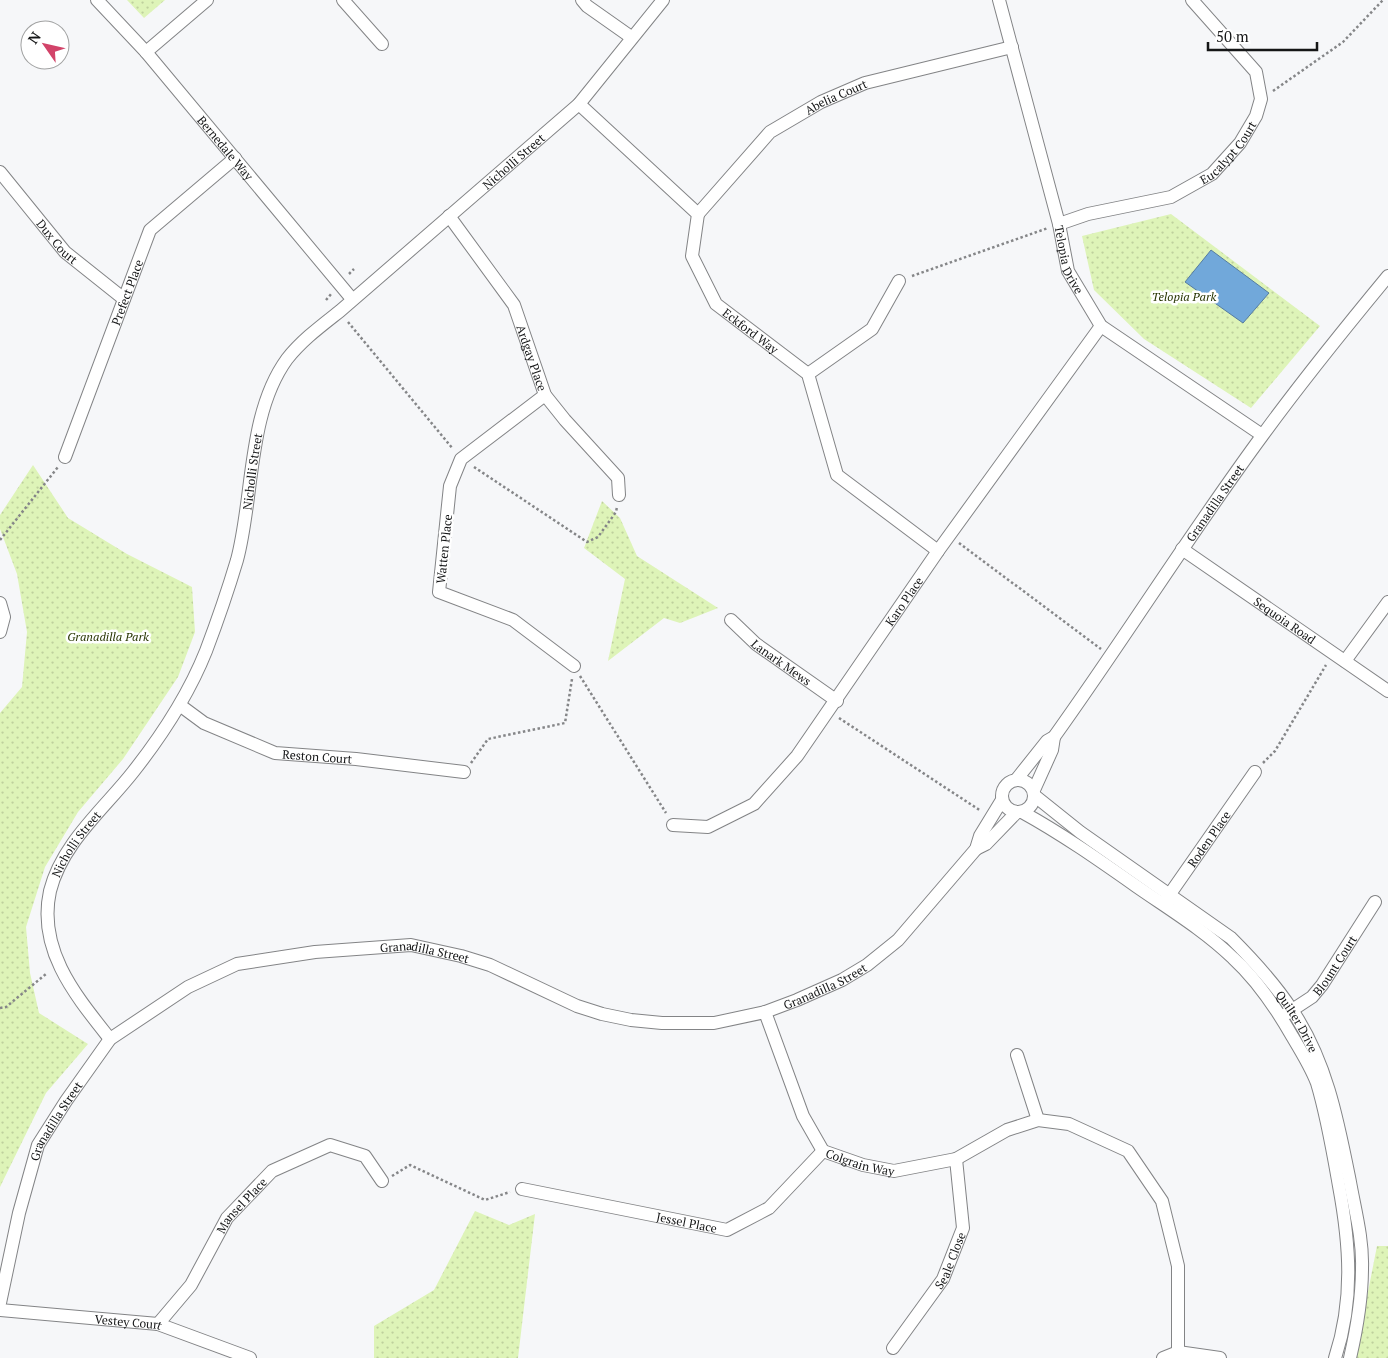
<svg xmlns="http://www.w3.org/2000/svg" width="1388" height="1358" viewBox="0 0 1388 1358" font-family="'PT Serif',serif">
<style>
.park{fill:url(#park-dots)}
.water{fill:#71a8da;stroke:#557ca0}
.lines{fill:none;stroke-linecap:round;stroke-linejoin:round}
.minor-casing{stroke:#838486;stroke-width:14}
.path{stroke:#858688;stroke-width:2.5;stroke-dasharray:2.5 2.5;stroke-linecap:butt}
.minor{stroke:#fff;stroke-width:12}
.labels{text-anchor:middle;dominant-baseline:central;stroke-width:5;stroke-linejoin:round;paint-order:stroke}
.street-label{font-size:12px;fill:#151617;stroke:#fff}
.park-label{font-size:12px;font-style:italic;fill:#283603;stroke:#fff}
</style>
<defs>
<pattern id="park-dots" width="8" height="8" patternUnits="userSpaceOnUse" patternTransform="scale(1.25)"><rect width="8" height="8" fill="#def4b8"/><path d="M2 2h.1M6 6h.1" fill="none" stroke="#bed09d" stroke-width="1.8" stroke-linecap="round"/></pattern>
</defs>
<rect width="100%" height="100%" fill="#f6f7f9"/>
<path class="park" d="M127 0H165L144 18Z
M1171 214 1320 326 1251 408 1144 339 1094 290 1082 236Z
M33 465 68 518 127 554 192 587 195 632 178 677 123 759 78 812 45 867 26 927 30 973 39 1013 88 1044 46 1093 0 1187V713L22 687 27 632 17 574 0 529V515Z
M602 501 620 518 637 556 718 608 680 623 664 618 608 661 625 579 584 548Z
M475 1211 509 1225 535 1214 518 1358H374V1326L434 1290Z
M1377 1246H1388V1358H1355Z"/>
<path class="water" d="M1211 250 1269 293 1243 323 1185 282Z"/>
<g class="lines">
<g class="minor-casing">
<g id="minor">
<path id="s1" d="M97 0 146 52 352 299"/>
<path d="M343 0 382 44"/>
<path d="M582 0 587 6 631 37"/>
<path id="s2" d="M999 0 1059 224 1068 271 1101 326 1262 435"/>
<path d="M146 52 207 0"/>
<path id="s3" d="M579 104 698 214 692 256 716 304 808 374 837 475 938 551"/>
<path id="s4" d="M0 172 65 252 124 299"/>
<path id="s5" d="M698 214 770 132 821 102 865 83 1012 47"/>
<path id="s6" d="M449 216 514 305 545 395 565 420 618 478 619 495"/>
<path id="s7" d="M1059 224 1088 214 1171 197 1212 174 1240 143 1256 116 1261 99 1256 72 1192 0"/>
<path d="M808 374 872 329 899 281"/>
<path d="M545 395 461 459 450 486 439 592 513 620 574 666"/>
<path id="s8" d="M65 457 150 230 235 158"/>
<path id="s9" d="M1182 549 1388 691"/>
<path d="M0 603 4 617 0 632"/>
<path id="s10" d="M731 620 756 644 837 701"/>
<path d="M1345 661 1388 602"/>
<path id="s11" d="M181 706 204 723 275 753 356 759 464 772"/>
<circle cx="1018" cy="796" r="16"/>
<path id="s12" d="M1016 780 1047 741 1054 737C1125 638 1189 535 1262 436 1302 381 1345 328 1388 276"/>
<path d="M1034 790 1052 750 1054 737"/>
<path id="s13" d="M1035 796 1080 832 1231 938C1253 960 1275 984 1292 1010 1327 1062 1338 1122 1350 1182 1355 1210 1363 1239 1362 1268 1362 1299 1357 1328 1350 1358"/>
<path d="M1022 812C1062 834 1099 860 1136 886 1169 909 1204 930 1233 958 1257 980 1276 1008 1292 1036 1301 1051 1311 1067 1317 1083 1327 1116 1333 1152 1339 1186 1350 1245 1354 1300 1335 1358"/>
<path id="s14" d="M673 825 708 827 754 804 797 756 938 551 1101 326"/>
<path d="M976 849 986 844 1017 812"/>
<path id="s15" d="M1165 901 1255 772"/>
<path id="s16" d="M765 1012 803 1116 823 1151 863 1165 894 1171 956 1159 1007 1130 1038 1120 1069 1124 1128 1151 1162 1201 1178 1266V1352"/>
<path id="s17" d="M1286 1014 1312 997 1322 985 1375 902"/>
<path id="s18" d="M110 1039C76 996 37 950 50 891 62 843 104 809 133 772 163 734 188 696 206 651 217 622 228 590 237 560 254 497 247 414 287 359 302 340 321 326 340 311L579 104 663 0"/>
<path d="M1017 1055 1038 1120"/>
<path id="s19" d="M522 1189 727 1230 769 1208 823 1151"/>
<path id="s20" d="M0 1303 19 1213 38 1145 66 1101 110 1039 188 987 237 964 315 952 411 945 461 956 490 965 577 1006 602 1014 631 1020 662 1023H714L765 1012 797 1000 842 980 867 965 898 940 976 849 980 836 1002 800"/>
<path id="s21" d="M0 1310 158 1324 250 1358"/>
<path id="s22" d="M158 1324 191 1285 227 1218 272 1171 330 1145 365 1156 382 1181"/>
<path id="s23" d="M893 1348 943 1279 963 1228 956 1159"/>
<path d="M1163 1358 1178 1352 1220 1358"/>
</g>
</g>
<path class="path" d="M1273 91 1343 42 1383 0
M349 274 354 269
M912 276 1048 228
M326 300 332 293
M348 322 453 449
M474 467 587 542 598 537 616 512 617 507
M0 540 58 467
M959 543 1101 649
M580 676 666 813
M839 718 981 811
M471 763 488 739 565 723 572 679
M1263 763 1275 751 1326 665
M0 1008 6 1007 46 974
M392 1176 410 1165 485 1200 510 1192"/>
<use href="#minor" class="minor"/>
</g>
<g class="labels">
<g class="street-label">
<text stroke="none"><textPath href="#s5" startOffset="184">Abelia Court</textPath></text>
<text stroke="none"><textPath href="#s1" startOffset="196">Bernedale Way</textPath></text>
<text stroke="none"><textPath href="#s7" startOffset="189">Eucalypt Court</textPath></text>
<text stroke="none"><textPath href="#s18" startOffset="1060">Nicholli Street</textPath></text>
<text stroke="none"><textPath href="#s4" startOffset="90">Dux Court</textPath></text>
<text stroke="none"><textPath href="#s2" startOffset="269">Telopia Drive</textPath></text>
<text stroke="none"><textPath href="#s8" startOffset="176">Prefect Place</textPath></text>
<text stroke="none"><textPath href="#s3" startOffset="302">Eckford Way</textPath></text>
<text stroke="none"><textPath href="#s6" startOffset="166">Ardgay Place</textPath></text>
<text stroke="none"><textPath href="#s18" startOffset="640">Nicholli Street</textPath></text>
<text stroke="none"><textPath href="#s12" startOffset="342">Granadilla Street</textPath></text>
<text transform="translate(444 549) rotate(-84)">Watten Place</text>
<text stroke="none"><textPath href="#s14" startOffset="339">Karo Place</textPath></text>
<text stroke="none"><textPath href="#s9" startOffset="125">Sequoia Road</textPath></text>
<text stroke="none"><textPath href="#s10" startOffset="66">Lanark Mews</textPath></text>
<text stroke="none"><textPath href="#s11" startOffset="148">Reston Court</textPath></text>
<text stroke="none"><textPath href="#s15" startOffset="76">Roden Place</textPath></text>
<text stroke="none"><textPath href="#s18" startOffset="220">Nicholli Street</textPath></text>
<text stroke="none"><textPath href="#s20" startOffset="628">Granadilla Street</textPath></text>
<text stroke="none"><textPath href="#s17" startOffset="70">Blount Court</textPath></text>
<text stroke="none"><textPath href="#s20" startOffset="1048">Granadilla Street</textPath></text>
<text stroke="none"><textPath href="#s13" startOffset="349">Quilter Drive</textPath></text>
<text stroke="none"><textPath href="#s20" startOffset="192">Granadilla Street</textPath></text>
<text stroke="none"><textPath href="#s16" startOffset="190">Colgrain Way</textPath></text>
<text stroke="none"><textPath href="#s22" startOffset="146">Mansel Place</textPath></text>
<text stroke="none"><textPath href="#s19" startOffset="168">Jessel Place</textPath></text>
<text stroke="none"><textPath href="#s23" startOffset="105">Seale Close</textPath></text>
<text stroke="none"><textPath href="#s21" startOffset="129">Vestey Court</textPath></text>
</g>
<g class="park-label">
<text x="1184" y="296">Telopia Park</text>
<text x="108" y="636">Granadilla Park</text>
</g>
</g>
<g transform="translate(45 45) rotate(304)"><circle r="24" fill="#ffffff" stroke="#a1a2a2"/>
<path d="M0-4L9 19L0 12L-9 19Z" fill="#d24369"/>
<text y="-8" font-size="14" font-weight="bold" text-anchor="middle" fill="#151617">N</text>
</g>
<path d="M1208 42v8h109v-8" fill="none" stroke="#151617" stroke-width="2.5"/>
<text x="1216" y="42" font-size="15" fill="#151617" stroke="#ffffff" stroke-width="4" paint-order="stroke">50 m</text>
</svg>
